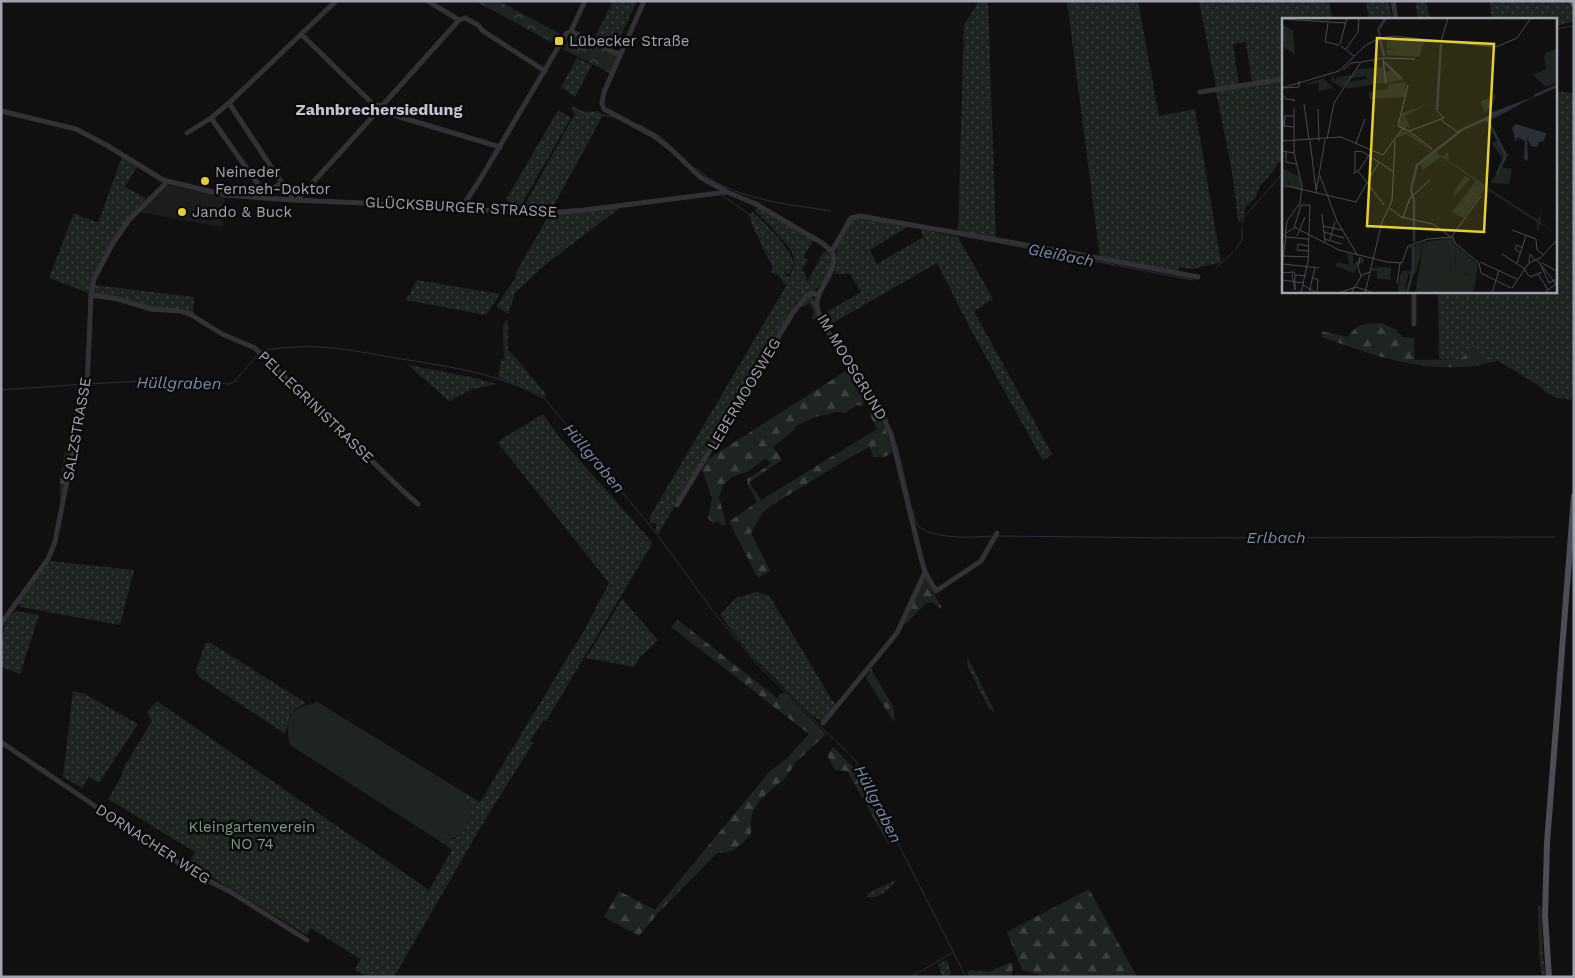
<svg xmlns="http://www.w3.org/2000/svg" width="1575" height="978" viewBox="0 0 1575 978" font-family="'Work Sans',sans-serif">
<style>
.built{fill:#1c1c1e}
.grass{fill:url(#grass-dots)}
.forest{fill:url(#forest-firs)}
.park{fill:url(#park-crowns)}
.pitch{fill:#1e2520}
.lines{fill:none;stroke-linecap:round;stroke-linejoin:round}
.stream{stroke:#2a3039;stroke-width:1}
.minor{stroke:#313136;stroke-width:5}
.major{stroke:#4d4d55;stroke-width:6}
.poi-dot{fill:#e7ce32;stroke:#0b0b0c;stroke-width:2}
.labels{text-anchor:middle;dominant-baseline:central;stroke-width:5;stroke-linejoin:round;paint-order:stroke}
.poi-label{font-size:15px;fill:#a2a3b1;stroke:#0b0b0c;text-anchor:start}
.street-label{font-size:15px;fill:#a2a3b1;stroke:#0b0b0c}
.park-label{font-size:15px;fill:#799b82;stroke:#0b0b0c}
.neighbourhood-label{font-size:16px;font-weight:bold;fill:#c2c3cd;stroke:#0b0b0c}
.water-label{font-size:16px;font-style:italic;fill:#7a8aab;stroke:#0b0b0c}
.inset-river{fill:none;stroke:#2a3039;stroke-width:2.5}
.inset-road{fill:none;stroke:#4a4b51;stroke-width:1}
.view{fill:#e7ce32;fill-opacity:0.15;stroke:#e7ce32;stroke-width:2.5}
.inset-edge{fill:none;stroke:#a2a3b1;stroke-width:2.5}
</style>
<defs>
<pattern id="grass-dots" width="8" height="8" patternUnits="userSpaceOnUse" patternTransform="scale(1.25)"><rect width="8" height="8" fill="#1e2520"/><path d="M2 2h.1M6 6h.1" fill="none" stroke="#3c423e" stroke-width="1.8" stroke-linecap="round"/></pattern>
<pattern id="forest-firs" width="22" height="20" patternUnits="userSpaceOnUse" patternTransform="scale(1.25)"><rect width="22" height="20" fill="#1e2520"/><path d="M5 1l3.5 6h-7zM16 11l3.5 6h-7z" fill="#3c423e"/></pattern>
<pattern id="park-crowns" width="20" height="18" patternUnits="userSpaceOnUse" patternTransform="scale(1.25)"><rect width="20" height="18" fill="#1e2520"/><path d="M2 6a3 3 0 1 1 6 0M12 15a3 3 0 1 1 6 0" fill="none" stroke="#3c423e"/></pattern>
</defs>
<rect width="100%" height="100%" fill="#101011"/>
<path class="built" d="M168 185 225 197 222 227 139 212Z"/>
<path class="grass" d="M613 1H637L615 48 595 37Z
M979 1H988L996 238 958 231 964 25Z
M1067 1H1138L1159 116 1195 109 1221 262 1219 263 1192 269 1178 267 1179 271 1100 257Z
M1199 1H1329L1332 19H1284V77L1252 83 1246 42 1233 44 1239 85 1216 87Z
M1366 1H1389L1392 19H1369Z
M1415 1H1426L1430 19H1418Z
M1489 1H1569L1574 13V21L1556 26V19H1492Z
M577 58 592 65 575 97 561 87Z
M1284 80V155L1268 178 1261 184 1255 198 1245 208 1244 215 1240 223 1238 220 1232 171 1216 92Z
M1556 91 1574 93V368L1572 400 1558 398 1548 394 1535 383 1498 361 1471 351 1460 359H1439L1438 291H1556Z
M573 106C582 112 587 113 598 111L603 115 551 211H537L524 206 575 114 571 109Z
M558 110 571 118 520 207 506 200Z
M122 157 137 166 125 187 146 198 124 224 89 293 49 278 74 213 98 223Z
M621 207 546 264 515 293 508 314 496 306 517 276 515 274 549 215Z
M759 207 813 240 804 256 800 253 808 260 802 270 807 277V282L823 253 827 250 830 252C836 268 824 283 812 292L820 321 812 319 814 312 809 303 804 307 797 302 658 534 655 530 657 525 653 522 651 524 649 518 786 286 778 275 771 272 773 266 782 269 773 265 759 237 755 232 749 215 753 212C763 222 795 251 793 265 793 268 790 272 788 275L782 270 788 277C804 257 786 245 773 229L776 226 772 228 754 210Z
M857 218 909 226 870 250 877 264 923 237 932 253 920 229 958 237 993 299 974 311 1052 454 1043 461 970 328 937 263 831 324 825 313 861 292 850 274H834C839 262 835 261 837 250 839 240 847 229 851 220Z
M417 280 500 294 486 315 406 300Z
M94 285 194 297 193 315 151 308 93 293Z
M505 320 508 321V349L546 394 545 397 498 377 501 360 507 358 504 357 503 328Z
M408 365 475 378 497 384 473 389 449 401Z
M543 414 559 437 652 542 651 546 546 721H543L530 741 533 743 530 748 486 818 394 977H370L355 970 360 959 311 928 307 935 188 863 195 852 108 799 122 775 123 769 152 721 147 712 157 701 429 890 452 850 438 840 454 839 461 834 467 828 468 803 464 795 465 793 480 802 585 629 609 583 498 443 500 440Z
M50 561 134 570 120 625 20 607 18 603Z
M756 592 769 595 832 700 836 704 822 722 810 714 751 655 720 615 736 598Z
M622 599 658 640 640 657 634 667 586 658Z
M17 611 39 615 20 674 1 667C1 649 0 618 17 611Z
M209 642 306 703C286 711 293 719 284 733L199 677 196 671 205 644Z
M968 658 995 712 989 709 967 665Z
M73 691 85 694 138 724 99 783 89 777 82 788 63 777Z
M896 880C889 890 879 899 867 897L868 893Z
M1538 905 1541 906 1543 956 1546 977H1542L1539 956Z
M947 960 951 973 949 977H942L938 964Z"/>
<path class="forest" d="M1382 323 1396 330 1403 337 1414 338 1415 360 1460 359 1471 351 1498 361C1487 363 1475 367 1464 367 1414 370 1368 354 1322 337L1321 331 1348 337C1358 322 1365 324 1382 323Z
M849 369 867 397 862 406 857 405 845 413 838 412 815 417 796 426 791 433 773 447 782 460 749 482 761 500 877 429 870 415 873 402 888 435 893 452 884 457H874L869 447 849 458 772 505 762 513 751 533 770 571 758 578 729 522 757 502 748 485 747 479 771 464 766 458 747 472 732 477 723 485 719 497 726 524 722 526 718 521 713 524 708 518 712 498 702 470 708 459Z
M80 392H84L61 502C55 482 74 414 80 392Z
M925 576 942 609 931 602 925 604 906 624 904 623Z
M678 620 777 698 780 694 785 693 826 734 796 762 787 776 760 800 753 811 751 820V834C741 846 733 853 717 853L658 913 639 936 604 917 619 891 655 910 770 771 787 758 809 734 671 627Z
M871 669 894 708V722L866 678Z
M833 747 854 768 892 843 889 845 847 771 835 770 827 755Z
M1089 889 1137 977H1047L1022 970 1007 932Z
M1009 963 1013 964 1012 977H969L967 972 971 970 988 972Z"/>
<path class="park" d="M475 1H499L560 34 555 44Z
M572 33 616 55 617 58 610 73 563 49Z"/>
<path class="pitch" d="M316 701 465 793 464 796C480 820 465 840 438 840L290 745C285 723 289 706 314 704Z"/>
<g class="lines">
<path class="stream" d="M1556 32 1560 28 1574 26
M573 107 585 114 601 115
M603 115 614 117
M638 124 661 137 679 154
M695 168C733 200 783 203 830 211
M723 196 753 217C757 237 770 266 785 280
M1242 223 1245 216 1284 172
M963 236 1193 280
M1236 249 1242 240V227
M1216 268 1233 252
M787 282 793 286
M801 288 808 295
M810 298 815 305
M824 320 829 329
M262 350C281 348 300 346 319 347 346 348 375 355 402 359 452 367 501 374 545 399L656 533 717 616 760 667 856 761 966 977
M846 353 859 373
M89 384 160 380 229 384 234 382 259 353
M1 390 85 384
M882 409 888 421
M895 441C901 455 912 522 919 527 936 539 971 538 991 536
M998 536 1174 538 1555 537
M911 977 952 953"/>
<path class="minor" d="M428 1 459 20 465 18 478 25 483 31 545 71
M644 1 604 92 602 103 604 109 654 136 673 151 700 177 727 192 756 204 822 243 832 251
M1393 1 1396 19
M571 31 615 53H620
M301 34 375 106
M1200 92 1284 79
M229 103 293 200
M373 110a5 5 0 1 1 10 0a5 5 0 1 1-10 0Z
M382 106 459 20
M1 111 76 129 108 146 163 180 225 195 293 200 457 207 466 201 481 178 566 34 571 31 585 1
M383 112 500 147
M211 118 265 194V198
M187 133 211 118 229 103 336 1
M265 194 278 185 283 184
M297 200 375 114
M463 204 468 208 475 210 548 213 585 210 727 192
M832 251C840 272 817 285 817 304 817 311 820 317 823 324L875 401 891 434 920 554 925 572 936 591 981 561 997 533
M832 251 851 218 860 216 1061 251 1198 277
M1414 291V324
M91 295 118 299 151 309 180 311 190 314 222 334 255 348 402 490 418 504
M677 505 794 311 806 297 812 293 819 295
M1 624 48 559 55 542 78 425 87 389 91 295 94 279 113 243 129 220 167 182
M823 723 897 633 925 572
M1 742 183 866 199 876 229 891 307 940"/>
<path class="major" d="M1572 1 1574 5
M1549 977 1545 916 1547 843 1574 496"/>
</g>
<g class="poi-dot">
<rect x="554" y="36" width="10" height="10" rx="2.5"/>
<circle cx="205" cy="181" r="5"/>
<circle cx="182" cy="212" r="5"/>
</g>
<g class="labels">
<g class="poi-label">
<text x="569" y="41">Lübecker Straße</text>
<text x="215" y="172">Neineder<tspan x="215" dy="17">Fernseh-Doktor</tspan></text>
<text x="192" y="212">Jando &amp; Buck</text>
</g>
<g class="street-label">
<text transform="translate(461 207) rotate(3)">GLÜCKSBURGER STRASSE</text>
<text transform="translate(852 367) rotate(59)">IM MOOSGRUND</text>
<text transform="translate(744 394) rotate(-59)">LEBERMOOSWEG</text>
<text transform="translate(316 407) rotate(44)">PELLEGRINISTRASSE</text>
<text transform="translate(77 429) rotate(-80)">SALZSTRASSE</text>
<text transform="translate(153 844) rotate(33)">DORNACHER WEG</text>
</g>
<g class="park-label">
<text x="252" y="827">Kleingartenverein<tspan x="252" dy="17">NO 74</tspan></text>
</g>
<g class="neighbourhood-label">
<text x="379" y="109">Zahnbrechersiedlung</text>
</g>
<g class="water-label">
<text transform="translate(1061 255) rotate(11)">Gleißach</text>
<text transform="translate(179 383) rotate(1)">Hüllgraben</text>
<text transform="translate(594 458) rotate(50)">Hüllgraben</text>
<text x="1276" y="537">Erlbach</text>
<text transform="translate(878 804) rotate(63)">Hüllgraben</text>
</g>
</g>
<g transform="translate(1282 18)">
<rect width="275" height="275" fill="#101011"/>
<path d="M0 7 11 12 13 37 0 27ZM106 20H112L143 23 137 39 106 37 103 32H115L104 30ZM275 31V64L264 69 251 57 264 51 262 38 265 34ZM102 49 103 54 110 52 120 62 63 71 67 64 85 61 84 58 69 60 61 70 49 63 51 57 53 64 55 59 70 57 76 51ZM41 60 52 70 36 73 37 65 22 67ZM124 64 123 79 87 81V74L106 71V66ZM146 86 123 98 129 111 125 108 123 111 152 134 124 116 115 120 119 113 123 114 117 108 118 101 122 105 119 95ZM216 122 223 137 224 141 223 144 209 125ZM154 134 160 138 166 134 167 143 205 168 181 200 170 194 194 163 159 139 141 152 138 146ZM142 224 134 255 126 257 123 275H116L118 257 121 253 131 252V231L126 229ZM174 228 196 246 194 260 185 254 173 258ZM65 235 71 237V247L79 239 82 241 81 246 77 245 72 255 54 248 55 244 67 247ZM102 249 109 250 108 262 95 260V253H89L90 250ZM181 256 191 260V275H173L174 261Z" fill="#1e2520"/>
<path d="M214 76 211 88 203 94 198 84ZM219 149 230 151 227 166 208 165ZM205 169 256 202 260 191 258 204 272 215 258 206 255 216V204L204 171Z" fill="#1e2520"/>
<path d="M0 150 18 159 19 172 7 169V162L5 170H0Z" fill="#1e2520"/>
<path d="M183 158 188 161 173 178 171 175ZM170 220 173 227 196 246 192 275 191 260 183 256 175 260 173 275H133L142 224ZM174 229 196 246 194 260 185 254 173 257Z" fill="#1e2520" fill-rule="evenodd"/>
<path d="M253 78 211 101 208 95ZM234 106 264 115 262 123 257 124 255 129 249 128 245 120 246 143 242 141 243 123 235 119 234 124 230 110Z" fill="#2a3039"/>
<path class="inset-river" d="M98 18 96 12 104 0M98 22 102 38M102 44 120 61M252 78 275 68M155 92 159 26M205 101 224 137 215 156M132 224V183L129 172 135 147 181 111 210 98M125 275 131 253V228"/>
<path class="inset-road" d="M0 1 64 5M46 5 43 24 57 27M159 23 166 0M58 26 65 0M59 28 72 38M64 31 76 14 77 0M101 41 104 66M61 52 69 45 78 44M126 67 116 108 127 113 162 100 155 93M0 70 57 53 84 27 98 20 112 18 214 29 235 20 249 0M1 70 17 69V63M2 78 4 81 12 82 13 83 10 82M22 86 27 122M36 91 37 123M11 98H3L2 108 12 109M159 102 177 115M126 112 150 131M45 121 52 85 79 44 102 40 133 41M0 123 59 119 101 137 120 111M28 123 34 172M74 125 83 101M0 133 12 135 20 168 18 185 5 203 3 219M4 134V144L14 146M12 135V90M76 153 102 187M73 155V133L81 134 112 154M71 156 78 151 87 137M38 158 55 203 76 238M5 168 74 184 97 144M34 174 43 122M108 190 119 199 151 206 169 219M40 196 43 224M121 199 128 180 148 162M41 208 60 212M12 209 57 232 105 244 120 245 126 228 146 221 171 219 173 225 197 245 199 255 229 270M230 212 254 221 255 232 262 237M42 214 62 220M4 215 12 210 19 187H28L26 243 19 275M15 218 23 199M170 218 199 178M3 219 27 221M42 221 60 226M48 222 53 204M27 233 15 232 16 226 27 228M239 235 233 231 235 227 241 230M220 236 243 251M2 238 27 239M78 239 76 249 79 258M255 242 274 266 262 275M198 244 235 261M247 244 248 236 253 242M235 245 244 218M258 245 267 265 275 261M260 245 275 253M1 246 37 250M0 249 4 218M242 251 248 259 260 254M0 255 12 254 13 257 24 258M10 256 13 272V257M256 256 266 272M0 262 22 265M115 265 118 245M21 267 35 275 36 262 31 260M230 270 247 245 258 240 275 222M27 275 33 249M56 275 74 269 92 275M69 275 80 257 88 254M83 275 100 204 110 183 113 123M210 275 217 252"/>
<path class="view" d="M95 20 212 26 202 214 85 208Z"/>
<rect width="275" height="275" class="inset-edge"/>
</g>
<rect width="1575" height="978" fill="none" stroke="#a2a3b1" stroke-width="5"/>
</svg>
